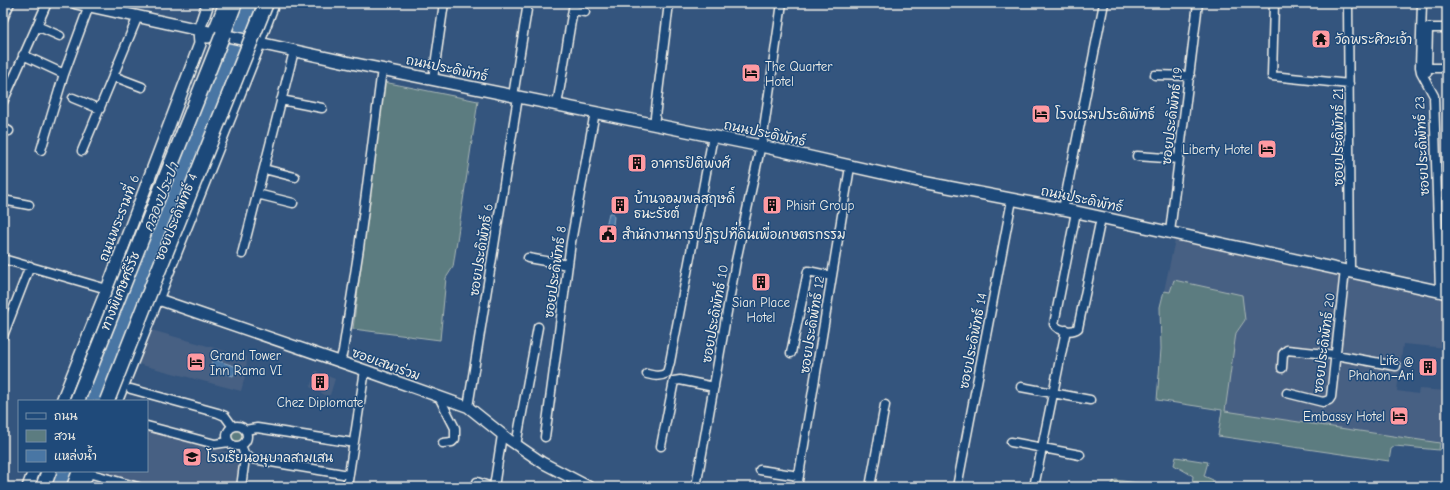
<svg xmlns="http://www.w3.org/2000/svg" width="1450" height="490" viewBox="0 0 1450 490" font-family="'Comic Neue','Playpen Sans Thai',sans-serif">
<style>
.built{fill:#476083}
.green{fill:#5c7c80;stroke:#a8b6b4}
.water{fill:#4976a4;stroke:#8da7bf}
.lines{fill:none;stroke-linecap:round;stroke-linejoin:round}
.minor-casing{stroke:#f4f1e8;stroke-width:11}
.tertiary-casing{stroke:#f4f1e8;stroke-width:13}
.secondary-casing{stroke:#f4f1e8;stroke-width:14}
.motorway-casing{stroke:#f4f1e8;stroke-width:17}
.minor{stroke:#1f4a7a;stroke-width:8}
.tertiary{stroke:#1f4a7a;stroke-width:10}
.secondary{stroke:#1f4a7a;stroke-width:11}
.motorway{stroke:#1f4a7a;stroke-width:14}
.motorway-bridge-casing{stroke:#f4f1e8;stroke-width:17;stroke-linecap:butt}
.motorway-bridge{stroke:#1f4a7a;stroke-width:14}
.labels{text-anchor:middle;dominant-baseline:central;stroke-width:3;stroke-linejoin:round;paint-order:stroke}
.poi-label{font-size:13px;fill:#f4f1e8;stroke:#1f4a7a;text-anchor:start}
.street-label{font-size:13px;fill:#f4f1e8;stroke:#1f4a7a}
.water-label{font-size:14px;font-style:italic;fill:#dadfde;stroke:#1f4a7a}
</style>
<rect width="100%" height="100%" fill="#34557e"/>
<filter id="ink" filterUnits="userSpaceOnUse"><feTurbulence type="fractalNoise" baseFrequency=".025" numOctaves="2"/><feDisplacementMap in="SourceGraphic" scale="8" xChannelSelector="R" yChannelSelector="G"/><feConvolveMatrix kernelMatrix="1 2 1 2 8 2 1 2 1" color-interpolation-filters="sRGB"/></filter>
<g filter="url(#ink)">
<path class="built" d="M1176 239 1447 297V348L1403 344 1397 391 1418 394 1419 389 1447 391V444L1225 411 1236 333 1245 320 1174 280 1170 292 1164 291 1174 244Z
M151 330 247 357 246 373 241 391 138 364Z
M316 371 335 379 330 395H325L310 387Z
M147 431 234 453 238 460 239 464 235 487H158L94 471H147Z"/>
<path class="green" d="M384 82 478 101 453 267 446 278 440 340 353 329Z
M1174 280 1242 295 1245 320 1236 333 1225 411 1440 443 1439 450 1395 446 1391 449 1389 461 1218 436 1222 410 1157 400 1161 349 1160 307 1164 291 1170 292Z
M231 436a6 6 0 1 1 12 0a6 6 0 1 1-12 0Z
M1176 457 1208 462 1204 476 1213 480V487H1170L1171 482 1192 484 1193 476 1174 465Z
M1115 480 1146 484V487H1112V483Z"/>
<path class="water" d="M241 3H262L104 401H83Z
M609 213H612L614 217 612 232H609L606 226Z
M213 359 237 367 233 376 210 368Z
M56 471H76L70 487H49Z
M1342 483 1370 487H1341Z"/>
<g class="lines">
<g class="minor-casing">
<path id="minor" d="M1274 3 1272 76 1349 84
M1348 3 1350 271
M1422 3 1420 67 1421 72 1434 96 1440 291
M573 10 585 12
M3 19 10 3
M37 26 60 36
M260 43 275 3
M23 55 64 74
M1427 68 1428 28H1447
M1427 72V68H1447
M1155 75 1190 76
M113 76 142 87
M433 79 444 3
M513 96 528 3
M73 98 100 109
M281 100 322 108
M3 102 47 3
M557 105 574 3
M654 125 669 3
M3 128 9 131
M41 150 64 74 89 6
M82 151 138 16
M1137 156 1179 159
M264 169 295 177
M257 194 293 203
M3 200 29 205
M1063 209 1104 3
M1076 212 1054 324C1058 331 1072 333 1078 328L1101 218
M1170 232 1198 3
M242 254 294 51
M528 258 568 265
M3 259 107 289
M3 336 30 266
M791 353 808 271 832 276
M340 362 343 351 359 248 382 69
M1282 368 1283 354 1287 350 1336 355 1396 366
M647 374C655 376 660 377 667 373L670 362 713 136
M1021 387 1090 400
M131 389 218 413 225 416 233 427
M1287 393 1323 402 1329 400 1331 397 1345 270
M439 397 455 428V439L452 442 443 443
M468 407 518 97
M227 436a10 10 0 1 1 20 0a10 10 0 1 1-20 0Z
M147 426 215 444 229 442
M245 430 257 428 348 442
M545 437 571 242 595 112
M1011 442 1080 455
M516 445 538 327
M661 446 674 381 680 380 714 387
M245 455 253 459 343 474
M760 470 799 476
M88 473 138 487
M477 482 491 487
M241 487 245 458 243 450
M347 487 365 370
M494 487 502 435
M696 487 736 261 763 135 782 3
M797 487 850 167
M870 487 885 405
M957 487 1012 200
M1034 487 1066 330"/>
</g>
<g class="tertiary-casing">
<path id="tertiary" d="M157 299 367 371 468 407 508 439 543 463 589 487
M117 401 260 43
M83 487 89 471"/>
</g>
<g class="secondary-casing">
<path id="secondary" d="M76 3 346 62 761 146 922 182 1063 209 1447 293
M208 37 213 33 225 3
M62 401 107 289 200 44 199 30 208 3
M28 487 34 471"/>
</g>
<g class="motorway-casing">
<path id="motorway" d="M223 34 235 3
M43 487 49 471
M74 487 80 471"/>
</g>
<use href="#minor" class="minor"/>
<use href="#tertiary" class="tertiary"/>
<use href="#secondary" class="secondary"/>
<use href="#motorway" class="motorway"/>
<g class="motorway-bridge-casing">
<path id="motorway-bridge" d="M77 401 223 34
M107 401 153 284 266 3"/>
</g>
<use href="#motorway-bridge" class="motorway-bridge"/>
</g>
</g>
<defs>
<g id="temple-square" transform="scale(1)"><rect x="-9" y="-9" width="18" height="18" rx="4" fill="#ff9aa2" stroke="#1f4a7a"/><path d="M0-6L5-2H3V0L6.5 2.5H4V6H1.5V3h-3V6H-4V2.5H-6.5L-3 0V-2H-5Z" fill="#111"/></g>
<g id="hotel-square" transform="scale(1)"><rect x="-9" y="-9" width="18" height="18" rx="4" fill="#ff9aa2" stroke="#1f4a7a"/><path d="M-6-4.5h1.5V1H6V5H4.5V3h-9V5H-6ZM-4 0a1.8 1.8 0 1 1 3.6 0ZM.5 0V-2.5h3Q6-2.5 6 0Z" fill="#111"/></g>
<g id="building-square" transform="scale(1)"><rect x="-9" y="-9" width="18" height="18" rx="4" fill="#ff9aa2" stroke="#1f4a7a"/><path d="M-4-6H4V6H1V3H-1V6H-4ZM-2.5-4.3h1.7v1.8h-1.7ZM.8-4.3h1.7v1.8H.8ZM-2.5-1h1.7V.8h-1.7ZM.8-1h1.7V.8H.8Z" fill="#111"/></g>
<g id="civic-square" transform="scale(1)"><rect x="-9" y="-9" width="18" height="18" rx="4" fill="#ff9aa2" stroke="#1f4a7a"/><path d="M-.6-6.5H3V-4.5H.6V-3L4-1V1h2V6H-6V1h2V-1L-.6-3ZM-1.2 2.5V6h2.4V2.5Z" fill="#111"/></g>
<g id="school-square" transform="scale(1)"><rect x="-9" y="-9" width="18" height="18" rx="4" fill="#ff9aa2" stroke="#1f4a7a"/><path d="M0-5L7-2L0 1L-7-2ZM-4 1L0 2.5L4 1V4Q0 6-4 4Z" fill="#111"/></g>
</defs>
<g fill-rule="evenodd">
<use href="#temple-square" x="1321" y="39"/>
<use href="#hotel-square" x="751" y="73"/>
<use href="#hotel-square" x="1041" y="114"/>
<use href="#hotel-square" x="1267" y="149"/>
<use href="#building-square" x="637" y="163"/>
<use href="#building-square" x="620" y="205"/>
<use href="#building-square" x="772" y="205"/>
<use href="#civic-square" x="608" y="234"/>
<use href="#building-square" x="761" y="282"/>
<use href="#hotel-square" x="196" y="362"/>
<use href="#building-square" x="1428" y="367"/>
<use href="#building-square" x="320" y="382"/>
<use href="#hotel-square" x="1399" y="416"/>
<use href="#school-square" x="192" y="457"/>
</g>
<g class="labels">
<g class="poi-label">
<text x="1335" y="39">วัดพระศิวะเจ้า</text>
<text x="765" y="66">The Quarter<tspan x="765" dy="15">Hotel</tspan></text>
<text x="1055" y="114">โรงแรมประดิพัทธ์</text>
<text x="1253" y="149" text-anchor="end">Liberty Hotel</text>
<text x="651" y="163">อาคารปิติพงศ์</text>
<text x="634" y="198">บ้านจอมพลสฤษดิ์<tspan x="634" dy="15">ธนะรัชต์</tspan></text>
<text x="786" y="205">Phisit Group</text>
<text x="622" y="234">สำนักงานการปฏิรูปที่ดินเพื่อเกษตรกรรม</text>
<text x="761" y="302" text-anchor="middle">Sian Place<tspan x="761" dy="15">Hotel</tspan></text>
<text x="210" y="355">Grand Tower<tspan x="210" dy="15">Inn Rama VI</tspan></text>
<text x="1414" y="360" text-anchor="end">Life @<tspan x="1414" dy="15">Phahon–Ari</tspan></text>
<text x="320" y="402" text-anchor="middle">Chez Diplomate</text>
<text x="1385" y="416" text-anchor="end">Embassy Hotel</text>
<text x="206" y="457">โรงเรียนอนุบาลสามเสน</text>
</g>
<g class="street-label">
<text transform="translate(447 68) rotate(12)">ถนนประดิพัทธ์</text>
<text transform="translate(1172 116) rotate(-83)">ซอยประดิพัทธ์ 19</text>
<text transform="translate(765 133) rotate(12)">ถนนประดิพัทธ์</text>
<text transform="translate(1338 137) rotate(-90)">ซอยประดิพัทธ์ 21</text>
<text transform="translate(1422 146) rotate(-93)">ซอยประดิพัทธ์ 23</text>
<text transform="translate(1082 199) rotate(12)">ถนนประดิพัทธ์</text>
<text transform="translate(176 217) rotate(-68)">ซอยประดิพัทธ์ 4</text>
<text transform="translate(119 218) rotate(-69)">ถนนพระรามที่ 6</text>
<text transform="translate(481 250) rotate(-81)">ซอยประดิพัทธ์ 6</text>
<text transform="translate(555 272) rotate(-82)">ซอยประดิพัทธ์ 8</text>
<text transform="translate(120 291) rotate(-68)">ทางพิเศษศรีรัช</text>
<text transform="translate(715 314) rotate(-80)">ซอยประดิพัทธ์ 10</text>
<text transform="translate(812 325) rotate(-81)">ซอยประดิพัทธ์ 12</text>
<text transform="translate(973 341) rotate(-79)">ซอยประดิพัทธ์ 14</text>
<text transform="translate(1324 343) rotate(-83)">ซอยประดิพัทธ์ 20</text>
<text transform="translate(386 364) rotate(20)">ซอยเสนาร่วม</text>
</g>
<g class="water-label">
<text transform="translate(161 197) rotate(-68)">คลองประปา</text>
</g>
</g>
<rect width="1450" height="490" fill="none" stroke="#1f4a7a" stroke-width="16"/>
<rect x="8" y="8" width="1434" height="474" fill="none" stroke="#f4f1e8" stroke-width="1.5" filter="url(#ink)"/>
<rect x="18" y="400" width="130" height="72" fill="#1f4a7a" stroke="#748da6"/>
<rect x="26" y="413" width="20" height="6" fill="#1f4a7a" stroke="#748da6"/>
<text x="54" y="420" font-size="12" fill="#f4f1e8">ถนน</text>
<rect x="26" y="430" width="20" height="12" fill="#5c7c80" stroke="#748da6"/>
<text x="54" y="440" font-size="12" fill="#f4f1e8">สวน</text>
<rect x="26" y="450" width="20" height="12" fill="#4976a4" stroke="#748da6"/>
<text x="54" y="460" font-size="12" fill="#f4f1e8">แหล่งน้ำ</text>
</svg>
